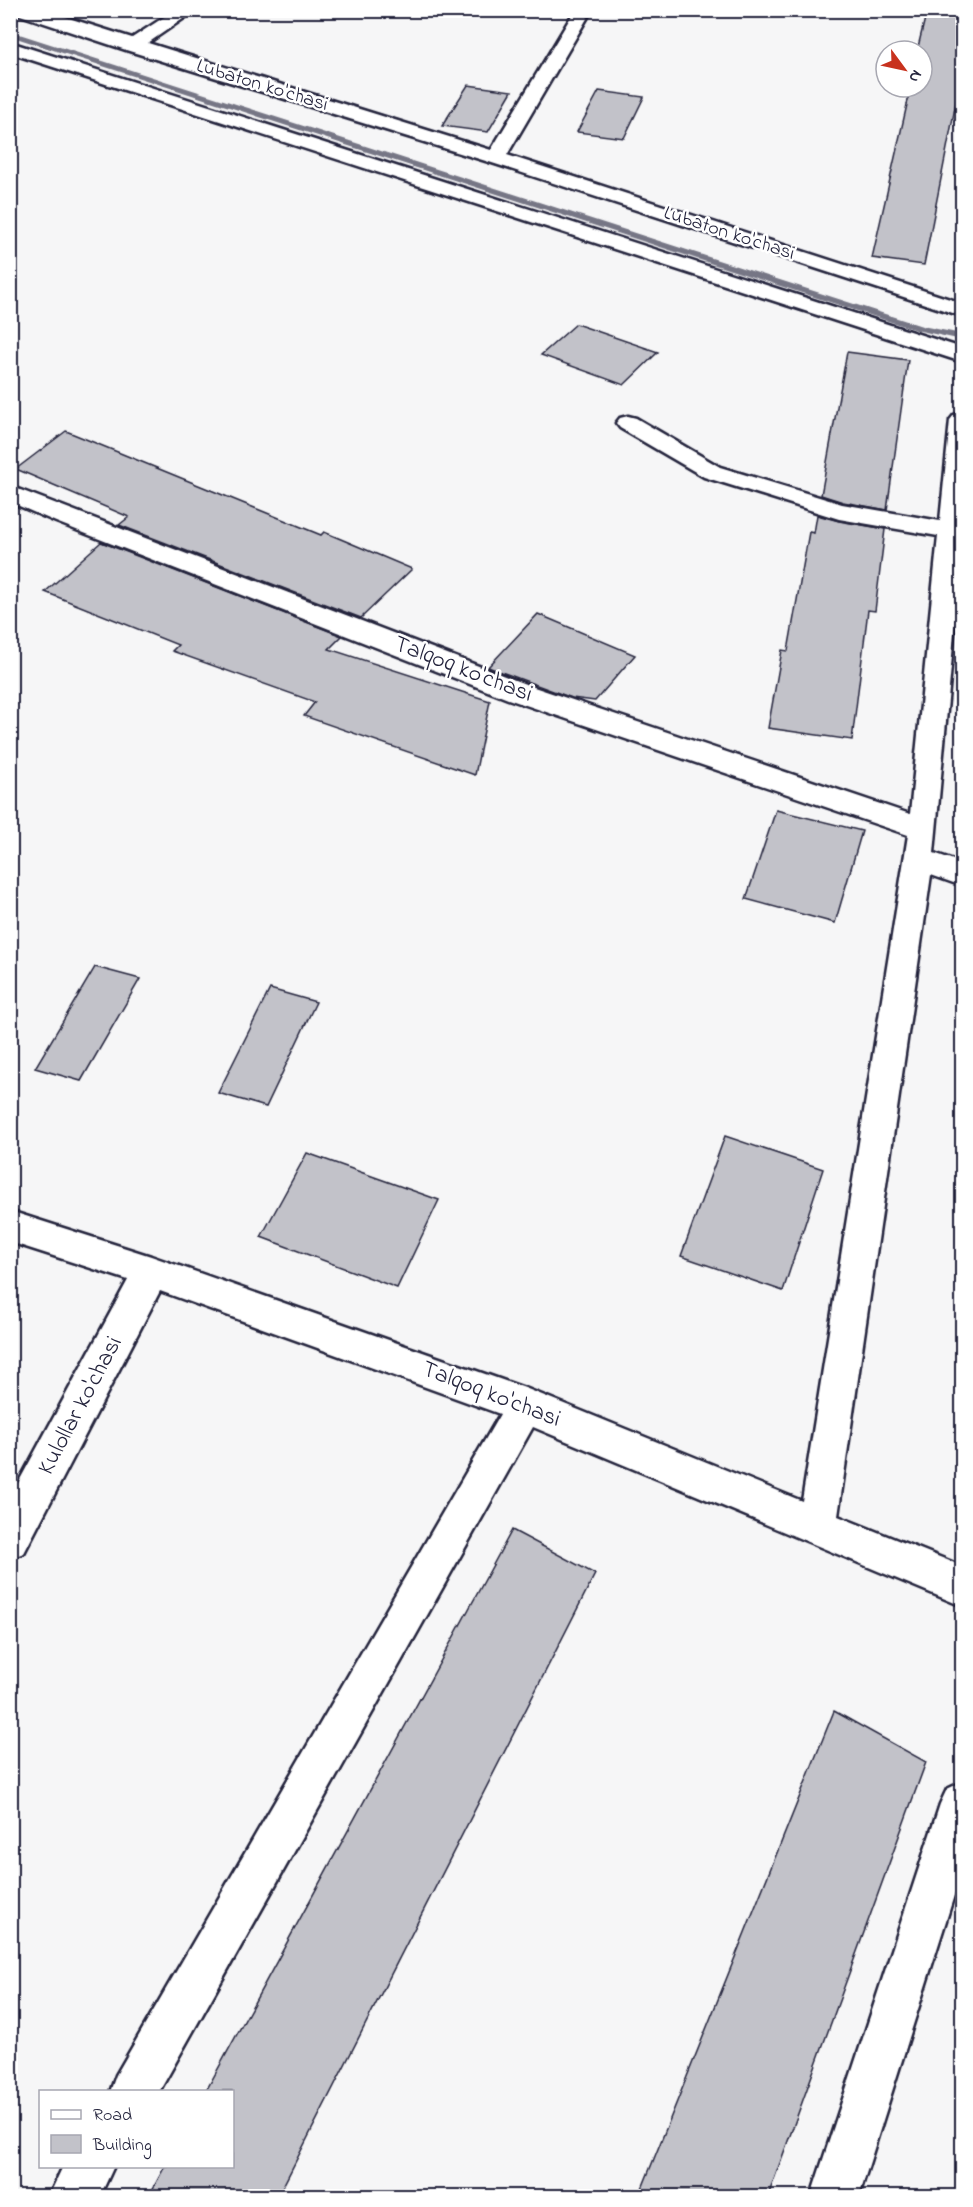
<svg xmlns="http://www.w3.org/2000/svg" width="973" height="2207" viewBox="0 0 973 2207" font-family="'Indie Flower',sans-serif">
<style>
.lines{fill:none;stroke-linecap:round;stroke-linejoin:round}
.stream{fill:#767685;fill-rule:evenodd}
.building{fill:#c2c2c9;stroke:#22223b;stroke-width:1.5}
.minor-casing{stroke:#22223b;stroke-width:5}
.minor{fill:#fff;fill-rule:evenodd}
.labels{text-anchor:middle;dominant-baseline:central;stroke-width:5;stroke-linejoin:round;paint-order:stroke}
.far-street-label{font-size:20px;fill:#22223b;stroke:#fff}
.street-label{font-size:24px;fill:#22223b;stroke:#fff}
</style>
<rect width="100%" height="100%" fill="#f6f6f7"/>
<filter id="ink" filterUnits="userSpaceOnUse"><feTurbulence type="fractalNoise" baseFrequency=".0167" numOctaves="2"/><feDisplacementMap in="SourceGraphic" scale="12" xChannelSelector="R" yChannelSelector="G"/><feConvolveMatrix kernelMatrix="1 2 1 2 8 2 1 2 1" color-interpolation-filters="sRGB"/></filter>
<g filter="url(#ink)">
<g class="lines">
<path class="stream" d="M10 31 922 326 962 334V340L916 330 10 36Z"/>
</g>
<path class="building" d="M927 10H963V67L924 265 872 258 911 87H922V51H917Z
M468 85 512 91 488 132 442 126Z
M599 91 644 97 624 138 577 132Z
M576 324 658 352 624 385 541 355Z
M847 352 908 360 887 510 843 502 821 495Z
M66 431 321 535 324 532 412 569 361 618 119 525 129 517 16 469Z
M817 515 839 521 885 529 875 611 868 610 852 740 768 728 782 650 788 651 809 532 814 533Z
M101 542 342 636 329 649 490 701 475 775 304 716 315 702 172 651 178 645 45 592Z
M538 614 635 655 595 701 572 698 488 667Z
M776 810 862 831 835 923 746 899Z
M95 967 140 979 81 1081 35 1068Z
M270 989 316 1002 266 1107 218 1093Z
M725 1136 823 1169 783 1291 681 1256Z
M307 1153 439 1200 397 1288 261 1237Z
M512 1530 595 1574 278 2196H149L165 2166H232V2091H206Z
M834 1711 926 1762 768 2196H639Z"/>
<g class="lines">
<g class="minor-casing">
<path id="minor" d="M15 10H43L132 38 175 10H196L148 43 491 150 575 10H592L507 155 962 303V316L489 162 126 50 17 14Z
M10 42 962 348V362L10 53Z
M962 413V546L934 853 962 863V886L931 875 838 1516 962 1566V1606L533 1427 159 2092H110L116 2075 500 1414 160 1291 24 1553 10 1558V1498L128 1280 10 1242V1211L151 1256 525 1388 802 1501 908 835 508 699 56 522 10 502V486L528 685 910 814 938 536 839 519 704 477 620 428 616 423 620 418 628 416 636 418 720 467 842 504 940 521 950 420 954 415Z
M962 1782V1870L859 2196H811L940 1804 947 1789Z
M63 2166H114L100 2196H49Z"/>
</g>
<use href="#minor" class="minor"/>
</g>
</g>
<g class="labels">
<g class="far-street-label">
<text transform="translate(262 86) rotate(17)">Lubaton ko'chasi</text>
<text transform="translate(729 234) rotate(18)">Lubaton ko'chasi</text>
</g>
<g class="street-label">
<text transform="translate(463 670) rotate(21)">Talqoq ko'chasi</text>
<text transform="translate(491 1395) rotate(21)">Talqoq ko'chasi</text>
<text transform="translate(81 1406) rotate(-62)">Kulollar ko'chasi</text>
</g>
</g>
<rect width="973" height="2207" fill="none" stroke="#fff" stroke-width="36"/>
<rect x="18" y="18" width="937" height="2171" fill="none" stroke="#22223b" stroke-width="2" filter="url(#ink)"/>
<rect x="39" y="2090" width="195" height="78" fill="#ffffff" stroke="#a7a7b1" stroke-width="1.5"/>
<rect x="51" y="2110" width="30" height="9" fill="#ffffff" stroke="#a7a7b1" stroke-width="1.5"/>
<text x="93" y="2120" font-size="18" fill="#22223b">Road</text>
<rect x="51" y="2135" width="30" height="18" fill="#c2c2c9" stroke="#a7a7b1" stroke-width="1.5"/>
<text x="93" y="2150" font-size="18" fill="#22223b">Building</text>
<g transform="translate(904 69) rotate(123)"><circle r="28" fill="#ffffff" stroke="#a7a7b1" stroke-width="1.5"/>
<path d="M0-4.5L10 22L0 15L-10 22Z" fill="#c8321e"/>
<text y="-9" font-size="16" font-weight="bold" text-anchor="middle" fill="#22223b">N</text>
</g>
</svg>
